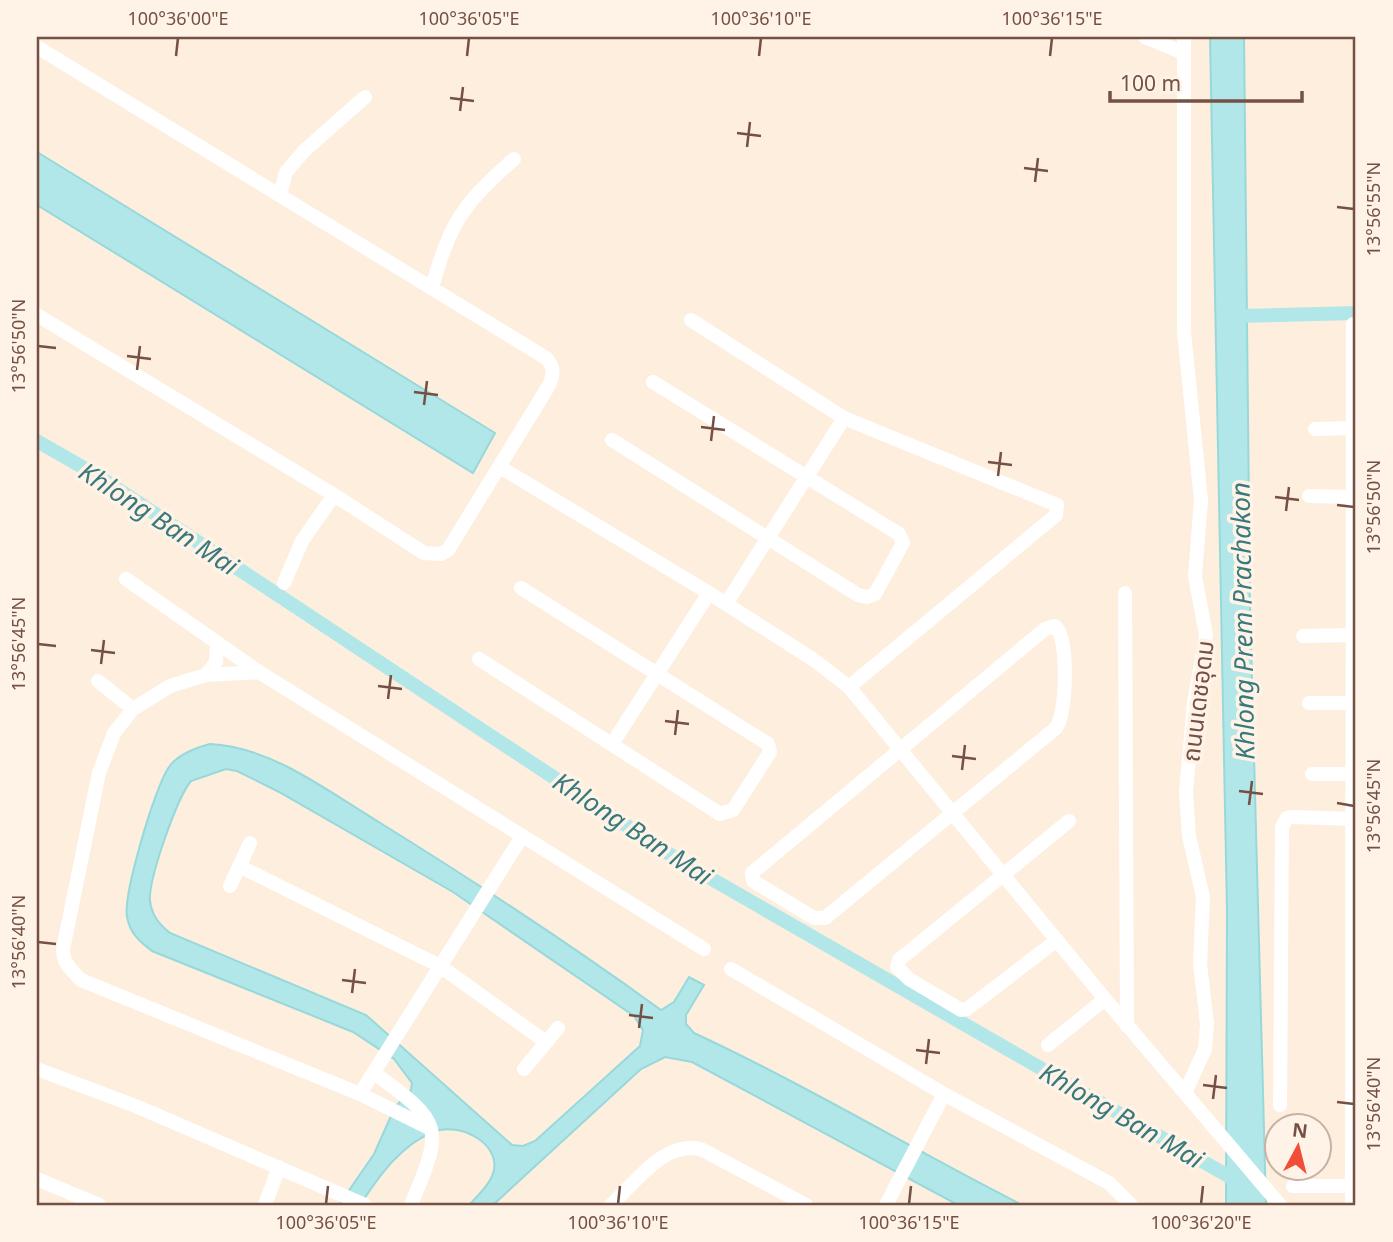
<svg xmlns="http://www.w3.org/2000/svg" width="1393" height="1242" viewBox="0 0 1393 1242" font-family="'Noto Sans','Noto Sans Thai',sans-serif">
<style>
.water{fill:#b1e7e8;stroke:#97d8db;stroke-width:2;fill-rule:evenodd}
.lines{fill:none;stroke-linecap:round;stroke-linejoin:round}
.canal{stroke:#b1e7e8;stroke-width:14}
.minor{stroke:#fff;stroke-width:14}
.ticks{fill:none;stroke:#755045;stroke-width:2.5}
.labels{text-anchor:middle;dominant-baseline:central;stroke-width:7;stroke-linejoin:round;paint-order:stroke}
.street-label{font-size:24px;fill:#755045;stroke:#fff2e6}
.water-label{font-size:26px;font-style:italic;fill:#37797d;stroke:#fff2e6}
.neatline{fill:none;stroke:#755045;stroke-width:2.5}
.ticks-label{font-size:18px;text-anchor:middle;fill:#755045}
</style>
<rect width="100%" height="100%" fill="#feeede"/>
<path class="water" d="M1210 37H1244L1250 606 1266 1205H1226L1227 911Z
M37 152 495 433 473 473 37 205Z
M210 744C273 747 330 793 382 824 477 883 570 944 661 1010L674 1002 689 977 704 985 686 1015V1024L694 1033C806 1085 912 1149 1022 1205H958L692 1062 665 1057 641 1069 493 1205H469C478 1195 491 1184 494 1170 499 1142 459 1123 436 1131 402 1143 379 1176 360 1205H339L374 1154 395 1107 411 1090 412 1083 394 1059 353 1032 152 951C139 941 130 933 127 917 123 895 155 786 169 767 178 754 195 748 210 744ZM226 769 237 771 279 792 453 892 634 1016 643 1030 640 1046 535 1141 523 1146 512 1145 366 1015 170 933C159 924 152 916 150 901 148 880 177 798 191 781Z"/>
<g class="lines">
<path class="canal" d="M1240 316 1356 313
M37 441 98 476 677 859 1242 1184"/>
<path class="minor" d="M1145 37 1184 53
M1184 37V332L1201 500 1195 576 1206 635 1194 703 1186 792 1189 836 1203 897 1200 964 1207 1024 1205 1049 1185 1093
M37 47 546 358C555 367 554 376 548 387L448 550 441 554 424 553 334 495 37 315
M280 195 286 172 305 150 365 97
M432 288C449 223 464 203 514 159
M691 320 844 418 1057 505 1056 515 849 687
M1315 429 1352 428
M612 440 858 595 867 597 875 594 903 543 899 534 653 382
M500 467 709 593 814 660 849 687 1105 999 1280 1205
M1309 496 1352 497
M126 579 259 672 704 949
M284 583 302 541 334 495
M1125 593 1127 1026
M726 604 844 418
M1055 626C1069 637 1067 714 1056 728L825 918H814L753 881 752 873 1045 629Z
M1303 636 1350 635
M479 659 720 814 733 810 770 752 768 744 521 588
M259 672 206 675 170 686 133 709 114 733 99 773 63 949C63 963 71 970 81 980L360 1094 521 838
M206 675 216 662 217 643
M98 681 133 709
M1309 703H1351
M612 744 709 593
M1312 774H1352
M239 866 440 966 546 1042
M230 886 250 843
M1057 940 967 1009 961 1010 909 979 897 967 899 960 1069 821
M731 969 944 1094 1109 1183 1131 1205
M1048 1045 1105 999
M37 1069 138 1107 365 1205
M524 1069 558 1028
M374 1073C443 1123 444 1126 411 1205
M360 1094 431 1129
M1280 1105 1282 827 1287 818 1293 817 1356 819
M37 1179 99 1205
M1293 1186H1352
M265 1205 279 1167
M611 1205C635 1183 666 1138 703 1150L806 1205
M886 1205 944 1094
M1352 1205 1353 324"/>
</g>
<path class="ticks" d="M176 56 178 38M467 56 469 38M759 56 761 38M1050 56 1052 38M450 98 474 101M460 111 463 87M737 133 761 136M747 147 750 122M1024 168 1048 171M1035 182 1038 158M1337 207 1354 209M38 346 56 348M127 356 151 359M137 370 140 346M414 392 438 395M424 405 427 381M701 427 725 430M711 441 714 416M988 462 1012 465M998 476 1001 452M1275 497 1299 500M1337 505 1354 507M1286 511 1289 487M38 644 56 646M91 650 115 653M101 664 104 640M378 686 402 689M388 699 391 675M665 721 689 724M675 735 678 710M952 756 976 759M962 770 965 745M1239 791 1263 794M1337 803 1354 806M1249 805 1252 781M38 942 56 944M342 980 366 983M352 993 355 969M629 1015 653 1018M639 1028 642 1004M916 1050 940 1053M926 1064 929 1039M1203 1085 1227 1088M1213 1099 1216 1075M1337 1102 1354 1104M326 1204 328 1186M618 1204 620 1186M909 1204 911 1186M1201 1204 1203 1186"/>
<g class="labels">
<g class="street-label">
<text transform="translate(1197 701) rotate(-83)">ถนนเดชอุดม</text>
</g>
<g class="water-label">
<text transform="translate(159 518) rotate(33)">Khlong Ban Mai</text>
<text transform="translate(1242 621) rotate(-91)">Khlong Prem Prachakon</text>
<text transform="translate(633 828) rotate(33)">Khlong Ban Mai</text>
<text transform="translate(1122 1115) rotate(30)">Khlong Ban Mai</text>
</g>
</g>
<rect width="1393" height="1242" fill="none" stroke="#fff2e6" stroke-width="77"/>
<g transform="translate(1298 1147) rotate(7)"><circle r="33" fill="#fff2e6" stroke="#c8b1a6" stroke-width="2"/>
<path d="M0-5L12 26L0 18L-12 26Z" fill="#f24d38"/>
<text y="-10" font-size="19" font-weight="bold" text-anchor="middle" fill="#755045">N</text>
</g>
<path d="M1110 91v10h192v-10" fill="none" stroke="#755045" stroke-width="3.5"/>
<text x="1120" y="91" font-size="21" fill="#755045" stroke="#fff2e6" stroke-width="5" paint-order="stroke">100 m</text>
<rect x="38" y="38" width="1316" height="1166" class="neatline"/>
<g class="ticks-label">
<text x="178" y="25">100°36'00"E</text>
<text x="469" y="25">100°36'05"E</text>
<text x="761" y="25">100°36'10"E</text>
<text x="1052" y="25">100°36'15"E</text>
<text transform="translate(1374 209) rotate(-90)" y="6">13°56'55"N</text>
<text transform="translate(19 346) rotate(-90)" y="6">13°56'50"N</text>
<text transform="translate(1374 507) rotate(-90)" y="6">13°56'50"N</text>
<text transform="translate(19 644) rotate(-90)" y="6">13°56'45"N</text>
<text transform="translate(1374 806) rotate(-90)" y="6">13°56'45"N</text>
<text transform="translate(19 942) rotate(-90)" y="6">13°56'40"N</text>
<text transform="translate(1374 1104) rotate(-90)" y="6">13°56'40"N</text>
<text x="326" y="1229">100°36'05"E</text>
<text x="618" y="1229">100°36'10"E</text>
<text x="909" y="1229">100°36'15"E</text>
<text x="1201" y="1229">100°36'20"E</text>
</g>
</svg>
